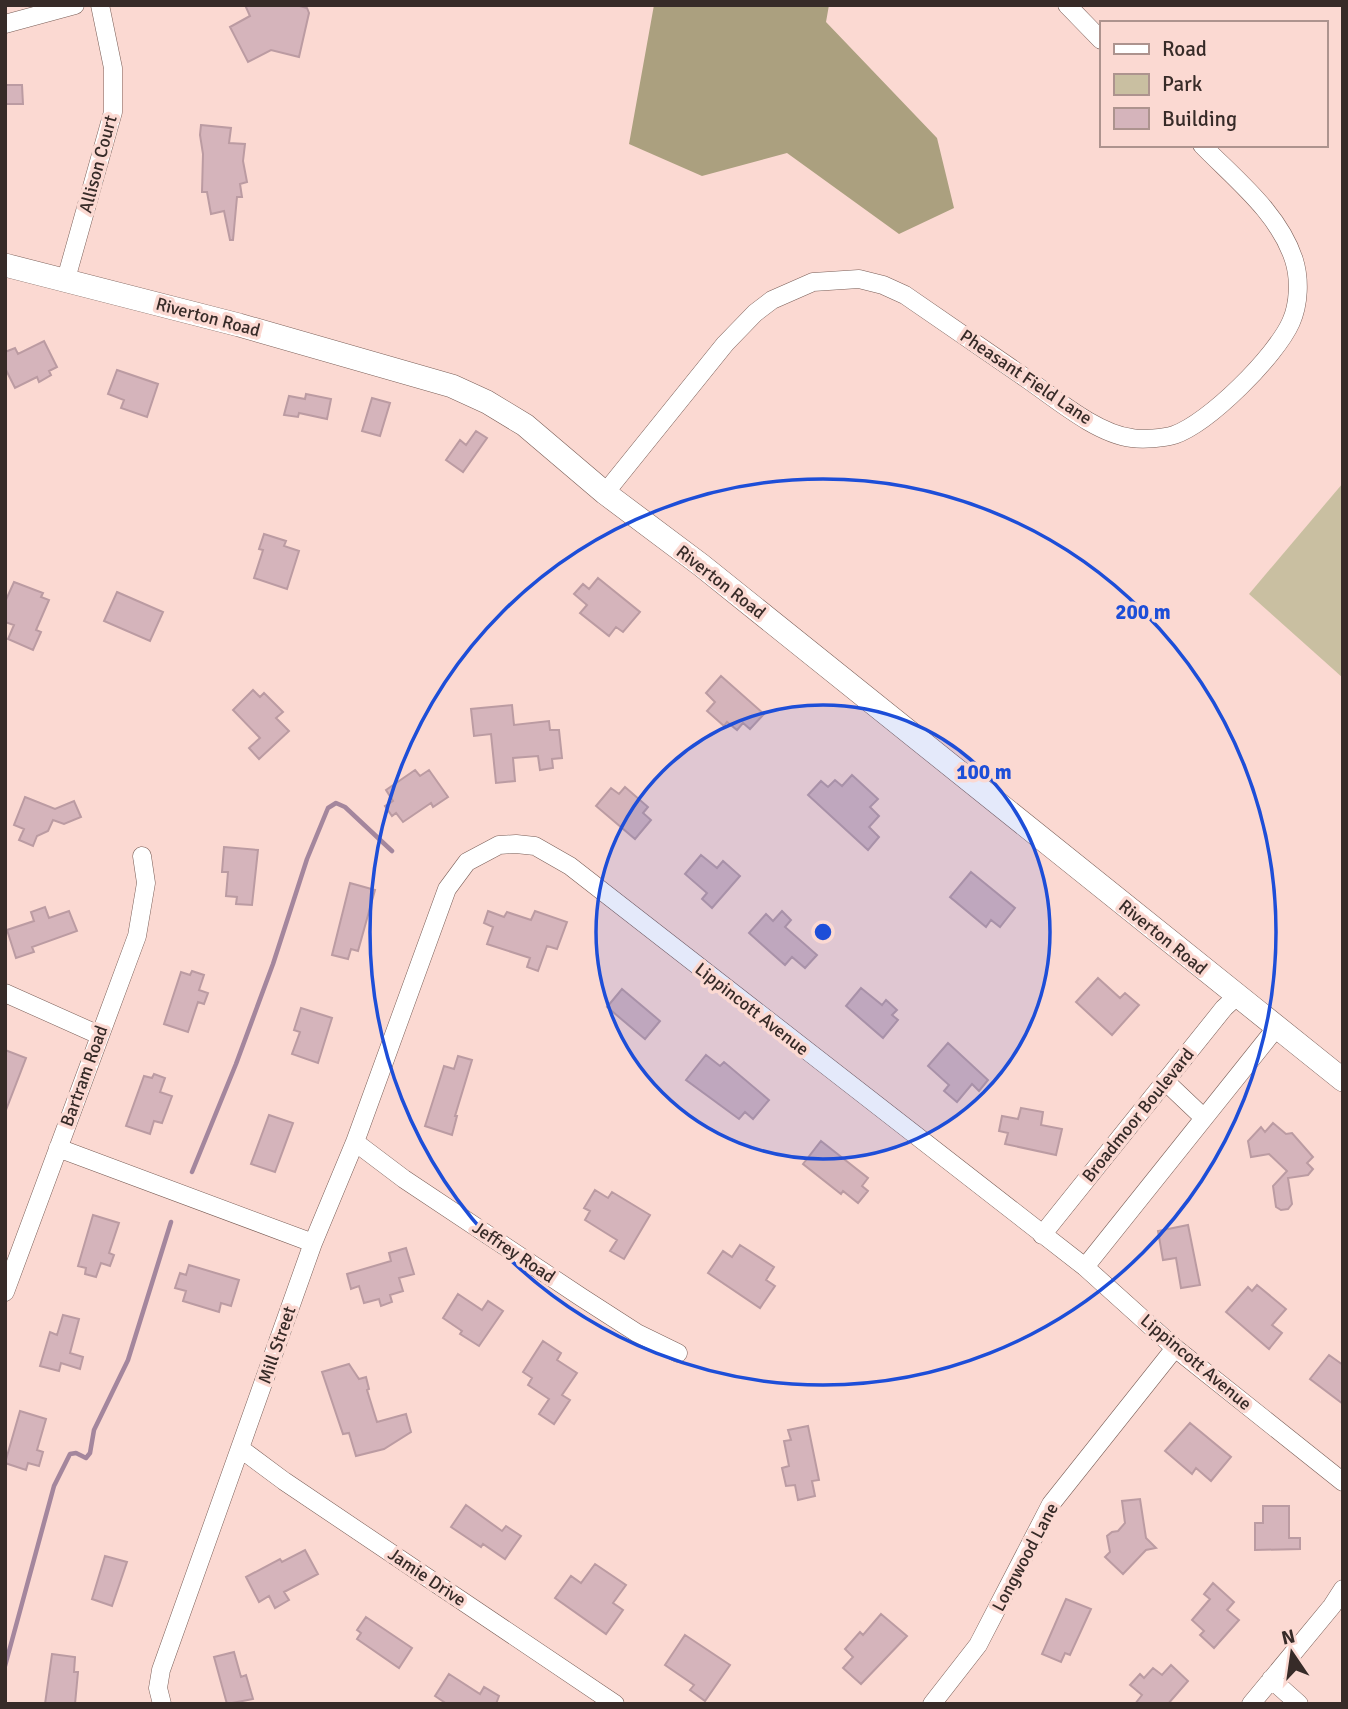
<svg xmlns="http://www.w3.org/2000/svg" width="1348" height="1709" viewBox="0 0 1348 1709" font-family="Signika,sans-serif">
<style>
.green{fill:#c9bfa1}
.forest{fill:#aba07f}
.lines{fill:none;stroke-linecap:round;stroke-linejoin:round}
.stream{stroke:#a4869d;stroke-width:4.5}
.building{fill:#d5b4bb;stroke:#bb9ba2;stroke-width:2}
.minor-casing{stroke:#7a5e57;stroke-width:19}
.major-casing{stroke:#7a5e57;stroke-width:24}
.minor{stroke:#fff;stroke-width:18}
.major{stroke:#fff;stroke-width:23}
.ring{fill:none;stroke:#1d4ed8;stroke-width:3.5}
.labels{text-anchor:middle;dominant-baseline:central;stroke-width:7;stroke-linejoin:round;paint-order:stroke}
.street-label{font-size:18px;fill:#372b28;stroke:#fbd9d2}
.centre{fill:#1d4ed8;stroke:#fbd9d2;stroke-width:3.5}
.ring-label{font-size:21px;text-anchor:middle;font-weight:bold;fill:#1d4ed8;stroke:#fbd9d2;stroke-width:7;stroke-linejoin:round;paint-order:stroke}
</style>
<rect width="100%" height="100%" fill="#fbd9d2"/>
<path class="green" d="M1343 483V678L1249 594Z"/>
<path class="forest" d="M654 5H829L826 22 937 138 954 208 899 234 787 153 702 176 629 144Z"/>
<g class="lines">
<path class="stream" d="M192 1172 236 1064 273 964 307 859 328 808 336 803 345 807 392 851
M5 1666 54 1486 70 1454 76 1453 86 1458 90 1453 94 1430 128 1360 171 1222"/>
</g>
<path class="building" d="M245 5H296L307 8 309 13 299 57 271 50 248 62 230 27 250 16Z
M5 85H22L23 104H5Z
M201 125 231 128 229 143 245 144 243 161 247 182 240 184 242 197H237L233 240H230L224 211 211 214 207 192H202L203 154 200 135Z
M44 341 57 367 49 371 51 375 39 382 37 377 15 388 5 368V352L15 348 18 354Z
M117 370 158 384 147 417 121 408 124 400 108 394Z
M306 394 331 399 327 419 299 413 298 417 284 415 289 396 305 399Z
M372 398 390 403 380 436 362 431Z
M476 431 487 438 463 472 446 460 460 440 466 445Z
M264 534 286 541 284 546 299 551 287 589 254 578 263 550 259 549Z
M598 578 640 612 623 632 616 627 609 636 580 613 587 605 574 594 583 584 589 589Z
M14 582 43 593 41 597 49 600 36 630 41 632 33 650 8 639 14 625 5 622V602Z
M117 592 163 612 150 641 104 621Z
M721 676 764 714 750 729 743 723 737 730 727 722 724 726 707 711 715 702 706 693Z
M253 690 260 697 264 693 283 712 276 718 289 731 259 759 249 748 260 738 233 710Z
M512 705 514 725 549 721 550 730H559L562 758 552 759 553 768 540 770 538 756 513 758 515 781 496 783 491 734 474 736 471 709Z
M415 770 420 776 429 770 448 797 433 807 431 803 403 822 396 813 392 816 385 806 393 801 386 790Z
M852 775 878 799 870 807 879 816 869 827 879 837 868 850 808 795 821 781 828 787 835 780 842 786Z
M625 787 648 807 643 813 651 820 635 839 596 806 611 788 619 794Z
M25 797 55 809 74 801 81 817 64 824 53 820 48 831 37 836 33 846 19 840 24 829 14 825Z
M224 847 258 850 252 905 236 904 237 897 226 896 228 872H222Z
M701 855 717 868 723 861 740 876 712 908 702 899 707 893 685 874Z
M971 872 1015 908 1000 927 991 920 986 927 950 897Z
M350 883 375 890 358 951 351 949 348 959 332 955Z
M45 907 49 918 69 911 77 931 32 947 34 952 16 958 7 930 34 921 31 912Z
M488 911 504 917 507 912 531 920 535 911 567 922 557 949 547 946 538 971 527 967 530 958 487 944 493 927 484 923Z
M782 911 791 920 785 927 817 955 805 968 792 957 785 965 749 933 766 914 773 921Z
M192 971 204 975 199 990 208 993 204 1004 198 1002 188 1032 164 1024 181 972 190 975Z
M1098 978 1120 998 1125 993 1139 1005 1112 1035 1076 1002Z
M861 988 882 1005 886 1000 897 1010 892 1015 898 1020 883 1038 846 1006Z
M622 989 660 1021 645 1039 607 1007Z
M301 1008 332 1018 318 1063 292 1054 300 1032 294 1030Z
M948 1043 988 1080 979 1091 972 1084 957 1102 944 1091 949 1085 928 1066Z
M5 1050 26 1058 6 1110H5Z
M706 1055 720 1066 724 1062 769 1100 753 1119 745 1112 739 1119 686 1080Z
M458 1056 472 1060 455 1116H457L452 1135 425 1126 444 1066 454 1069Z
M154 1074 165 1078 160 1092 172 1096 162 1123 154 1121 150 1134 126 1126 144 1076 152 1078Z
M1021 1108 1043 1112 1041 1125 1062 1129 1056 1155 1005 1144 1008 1133 999 1131 1002 1116 1018 1119Z
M269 1115 293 1123 275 1172 251 1164Z
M1273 1123 1286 1134 1292 1133 1313 1157 1307 1163 1313 1169 1308 1175 1288 1178 1292 1204 1288 1209 1281 1210 1276 1207 1273 1186 1287 1171 1269 1154 1251 1157 1248 1141 1261 1127 1265 1132Z
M821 1141 868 1178 862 1186 868 1191 858 1203 843 1191 841 1194 803 1164Z
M595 1190 608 1198 612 1192 650 1215 624 1259 610 1251 617 1240 585 1220 590 1211 584 1208Z
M93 1215 119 1223 109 1253 114 1255 110 1266 101 1263 96 1277 85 1274 86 1268 78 1266Z
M1188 1225 1200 1285 1181 1288 1176 1258 1163 1260 1158 1231Z
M740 1245 774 1267 766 1280 775 1286 760 1308 708 1273 723 1251 732 1257Z
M406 1248 414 1274 399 1278 403 1291 390 1295 392 1302 381 1306 379 1299 364 1303 359 1286 351 1289 347 1274 391 1261 389 1253Z
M189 1265 239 1280 231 1306 221 1303 219 1312 183 1301 186 1291 175 1288 180 1273 186 1275Z
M1257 1285 1286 1309 1272 1325 1282 1333 1269 1349 1226 1312 1248 1287 1252 1291Z
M458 1294 482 1310 488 1301 503 1311 479 1346 460 1334 462 1331 443 1318Z
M63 1315 79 1319 70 1353 83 1357 80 1369 61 1363 59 1371 40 1366 50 1332 57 1335Z
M543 1341 561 1353 557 1360 577 1373 562 1395 570 1400 554 1424 539 1414 549 1399 528 1385 532 1378 523 1372Z
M1329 1355 1343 1365V1404L1310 1379Z
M349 1364 359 1379 366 1377 369 1389 367 1390 377 1422 406 1414 411 1432 384 1449 356 1456 349 1433 343 1434 322 1372Z
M20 1411 46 1419 37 1450 43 1452 39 1466 28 1463 26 1470 5 1463Z
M1190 1423 1231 1457 1211 1481 1196 1468 1192 1474 1165 1451Z
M808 1426 819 1480 812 1481 815 1496 798 1500 795 1485 786 1486 782 1468 789 1466 784 1441 791 1440 788 1430Z
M1140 1499 1146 1538 1156 1548 1146 1550 1123 1574 1105 1557 1110 1552 1107 1536 1112 1532 1118 1531 1125 1523 1122 1501Z
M466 1505 502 1531 506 1526 521 1536 505 1559 483 1544 481 1547 451 1527Z
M1263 1506H1289V1538H1300V1549L1255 1550V1523H1263Z
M305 1550 318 1574 284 1592 289 1600 275 1608 269 1596 259 1602 246 1577 280 1559 282 1562Z
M105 1556 127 1562 112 1606 92 1599Z
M595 1564 626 1585 613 1603 623 1610 606 1634 555 1598 571 1576 581 1583Z
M1213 1583 1234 1602 1227 1610 1239 1620 1214 1648 1200 1635 1204 1631 1192 1620 1210 1599 1204 1594Z
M1066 1599 1091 1609 1070 1655 1065 1653 1061 1662 1042 1654Z
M881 1614 907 1636 861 1684 843 1668 853 1657 845 1649 860 1632 863 1635Z
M366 1617 412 1648 399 1668 357 1639 361 1633 357 1630Z
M685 1635 730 1665 705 1701 690 1690 694 1685 665 1665Z
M234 1652 241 1677 246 1675 253 1699 227 1704 214 1657Z
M52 1654 75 1657 74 1672H78L75 1704H45Z
M1171 1665 1188 1681 1168 1704H1135L1142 1695 1130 1685 1140 1674 1144 1678 1153 1668 1162 1675Z
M449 1674 480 1694 484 1687 499 1696 496 1704H447L435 1696Z"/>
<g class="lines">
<g class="minor-casing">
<path id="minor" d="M1067 5 1101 40
M5 24 75 5
M66 279 113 112V68L100 5
M605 493 725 344 755 313 772 300 813 282 859 279 883 285 905 295C945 323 986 351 1027 379 1056 399 1097 434 1132 438 1143 440 1164 438 1174 435 1209 423 1276 356 1291 322 1299 304 1300 279 1294 260 1279 213 1235 179 1202 145
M5 993 99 1035
M1165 1081 1204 1118
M355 1142 404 1179 581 1297 637 1333 678 1353
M58 1148 313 1243
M1042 1235 1224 1008 1237 996
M1085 1267 1276 1028
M5 1292 137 936 146 883 142 856
M241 1449 284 1481 615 1704
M1271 1679 1299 1704
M162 1704 158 1688 161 1670 313 1243 355 1142 447 889 467 862 499 845 516 844 535 846 570 866 1085 1267 1175 1348 1343 1482
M932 1704 978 1645 1051 1504 1175 1348
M1251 1704 1332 1606 1343 1589"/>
</g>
<g class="major-casing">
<path id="major" d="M5 265 239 325 452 386 487 402 525 425 605 493 701 565 1343 1080"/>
</g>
<use href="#minor" class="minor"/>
<use href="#major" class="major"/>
</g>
<circle cx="823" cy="932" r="227" fill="#1d4ed8" fill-opacity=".12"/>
<g class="ring">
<circle cx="823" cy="932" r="227"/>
<circle cx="823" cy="932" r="453"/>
</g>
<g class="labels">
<g class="street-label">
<text transform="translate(98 164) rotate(-75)">Allison Court</text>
<text transform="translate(208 317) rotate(15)">Riverton Road</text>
<text transform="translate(1026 377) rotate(34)">Pheasant Field Lane</text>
<text transform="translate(721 582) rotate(38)">Riverton Road</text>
<text transform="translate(1163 937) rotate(39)">Riverton Road</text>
<text transform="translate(752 1009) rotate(38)">Lippincott Avenue</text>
<text transform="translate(84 1076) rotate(-70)">Bartram Road</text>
<text transform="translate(1138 1115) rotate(-51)">Broadmoor Boulevard</text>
<text transform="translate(514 1252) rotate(34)">Jeffrey Road</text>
<text transform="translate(277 1345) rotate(-71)">Mill Street</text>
<text transform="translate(1196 1362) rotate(40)">Lippincott Avenue</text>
<text transform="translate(1025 1557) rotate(-62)">Longwood Lane</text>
<text transform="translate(427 1577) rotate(34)">Jamie Drive</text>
</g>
</g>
<circle cx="823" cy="932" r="10" class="centre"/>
<g class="ring-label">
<text x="1143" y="619">200 m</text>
<text x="984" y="779">100 m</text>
</g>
<rect width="1348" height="1709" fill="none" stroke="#372b28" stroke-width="14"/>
<rect x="1100" y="21" width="228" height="126" fill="#fbd9d2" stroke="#ad938e" stroke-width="2"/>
<rect x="1114" y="44" width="35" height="10" fill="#ffffff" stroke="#ad938e" stroke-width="2"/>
<text x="1162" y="56" font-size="21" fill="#372b28">Road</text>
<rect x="1114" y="74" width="35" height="21" fill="#c9bfa1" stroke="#ad938e" stroke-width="2"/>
<text x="1162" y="91" font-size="21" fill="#372b28">Park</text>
<rect x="1114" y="108" width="35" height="21" fill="#d5b4bb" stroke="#ad938e" stroke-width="2"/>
<text x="1162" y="126" font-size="21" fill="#372b28">Building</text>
<g transform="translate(1292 1653) rotate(347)" stroke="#fbd9d2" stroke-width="5" paint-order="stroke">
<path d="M0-5L12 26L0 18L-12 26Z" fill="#372b28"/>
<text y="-10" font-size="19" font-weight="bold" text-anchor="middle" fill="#372b28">N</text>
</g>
</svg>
